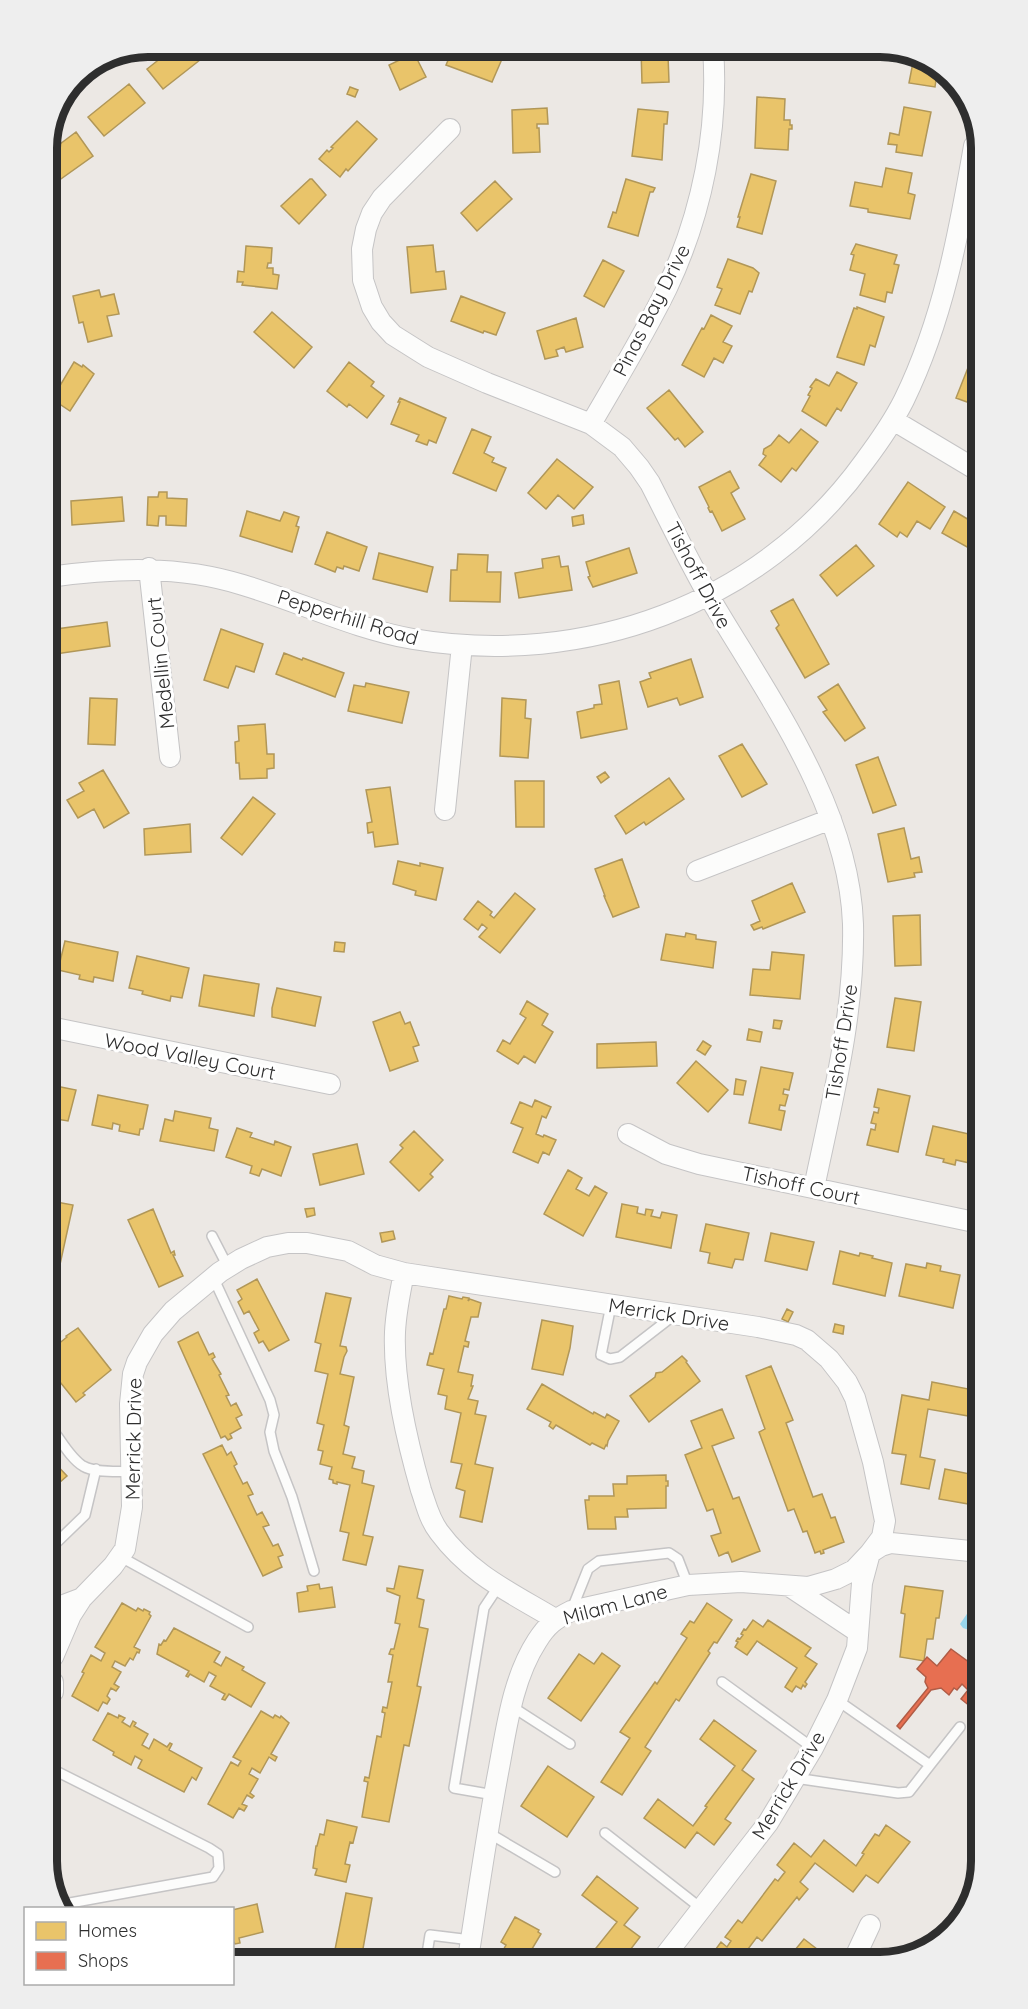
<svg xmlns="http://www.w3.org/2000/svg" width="1028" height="2009" viewBox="0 0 1028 2009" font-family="Quicksand,sans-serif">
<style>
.water{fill:#99d6ec}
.homes{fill:#e9c46a;stroke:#b19758;stroke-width:1.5}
.shops{fill:#e76f51;stroke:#b05c46;stroke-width:1.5}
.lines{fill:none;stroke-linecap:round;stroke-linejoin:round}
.lane-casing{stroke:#c5c4c5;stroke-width:12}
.street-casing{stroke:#c5c4c5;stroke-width:22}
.lane{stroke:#fcfcfb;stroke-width:9}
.street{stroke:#fcfcfb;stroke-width:20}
.labels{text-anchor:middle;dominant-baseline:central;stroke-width:6;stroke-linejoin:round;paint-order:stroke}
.street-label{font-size:20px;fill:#2e2e2e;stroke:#fff}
.rim{fill:none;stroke:#2e2e2e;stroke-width:8}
</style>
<rect width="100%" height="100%" fill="#ece8e4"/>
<path class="water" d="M976 1604 980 1606V1629L969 1630 963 1628 960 1624 973 1605Z"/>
<path class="homes" d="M759 48H781V51H759Z
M641 49H665V55H668L669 82 642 83Z
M452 51H483L502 59 492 82 446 65Z
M202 53 205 56 163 89 147 69 166 54Z
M414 53 426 77 400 90 389 65Z
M914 57 938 66 935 87 909 83Z
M129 84 145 103 104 136 88 117Z
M350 87 358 90 355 97 347 94Z
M757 97 785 99 784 120H790V125H792V129H789L788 150 755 148Z
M904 107 931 112 922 156 896 152 897 145 888 144 890 133 899 135Z
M547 108 548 124H537V128H539L540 152 513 153 512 110Z
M638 109 668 112 667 124H664L662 160 632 156Z
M357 121 377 139 348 171 346 169 340 177 319 159 327 150 329 152 333 148 331 147Z
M76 132 93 156 51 186 47 180V157L58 149 56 147Z
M886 168 912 173 908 193 915 195 910 219 868 212V209L850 206 855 182 882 187Z
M751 174 776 181 762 234 737 227 740 217H738Z
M310 179H312L326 195 299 224 281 206Z
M626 179 655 188 653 192H650L638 236 608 227 613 212 616 213Z
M495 181 512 199 477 231 461 213Z
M856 244 897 255 894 264 899 265 892 293 887 292 885 302 860 295 865 274 850 270 854 255 851 254Z
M433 245 436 272 444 271 446 289 411 293 407 247Z
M246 246 272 248 271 263H268L267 268H273V274L279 275 277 289 242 285 243 282H237L238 271 244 272Z
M728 259 753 268 759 273 752 292 749 291 740 314 715 305 722 289 717 287Z
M603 260 624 271 604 307 584 296Z
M99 290 101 297 114 294 119 314 107 316 112 336 88 342 83 322 79 323 73 296Z
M461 296 505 313 496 335 484 331 483 333 451 321Z
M857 307 884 317 875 347 870 345 864 365 837 357 854 308 857 309Z
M272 312 312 347 294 368 254 332Z
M711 315 732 326 723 342 732 346 723 363 714 358 704 377 682 365 702 328 704 329Z
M576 318 583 347 566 352 564 347 556 350 558 356 545 359 537 331Z
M975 350V405L956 398Z
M74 362 82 367 83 365 94 374 70 411 52 399Z
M349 362 374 382 371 386 384 396 367 418 349 404 347 407 327 391Z
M837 372 857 383 841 411 837 408 826 426 802 411 810 396 808 395 812 388 810 387 816 379 829 386Z
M669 390 703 432 685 447 678 438 675 440 647 408Z
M400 398 446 418 436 443 429 440 427 445 416 441 419 435 391 424 400 402H398Z
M472 429 491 437 484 453 494 458 492 462 506 468 496 491 453 473Z
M801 429 818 442 796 471 792 468 781 482 759 465 766 456 763 454 764 449 771 445 779 435 789 443Z
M557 459 593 487 574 509 558 495 546 509 528 493Z
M730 471 739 488 731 493 745 519 722 531 712 511 710 512 708 508 709 507 699 487Z
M908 482 945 507 930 529 917 521 907 537 900 532 897 537 879 524Z
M159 492H167V498L187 499 186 526 166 525V516H159L158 526 147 525 148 497H158Z
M122 497 124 521 72 525 71 501Z
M247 511 280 521 284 512 299 517 296 526 299 527 292 552 240 536Z
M954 511 976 524V552L942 533Z
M583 515 584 524 573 526 572 517Z
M327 532 367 547 359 571 344 566 343 569 337 567 335 572 315 564Z
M856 545 874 566 837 596 820 575Z
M629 548 637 573 593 587 588 577 590 576 586 562Z
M379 553 433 567 427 592 373 579Z
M458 554 488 555 487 572H501L500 602 450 601 451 570H457Z
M559 556 561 567 568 566 572 590 519 598 515 573 543 568 542 559Z
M793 599 829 664 805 678 776 628 779 625 771 611Z
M107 622 110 646 49 655V630Z
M221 629 263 644 254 672 236 666 228 688 204 680Z
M284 653 302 660 303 658 344 673 335 697 276 674Z
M691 659 703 697 680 705 677 698 648 707 640 682 651 678 649 673Z
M619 681 627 729 581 738 577 712 594 708V705L602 704 599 685Z
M366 683 409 692 402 723 348 711 354 685 365 687Z
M838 684 865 728 845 741 823 712 827 710 818 697Z
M90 698 117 699 115 745 88 744Z
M502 698 526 700 525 718 531 719 528 758 500 756Z
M265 724 267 754H274V768L267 769V778L240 779 239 763H236L235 742 239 741 238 726Z
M742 744 767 784 742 797 719 756Z
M878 757 896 805 873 813 856 765Z
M103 770 129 813 104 828 94 809 78 818 67 800 84 791 79 783Z
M605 772 609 777 601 783 597 777Z
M669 778 684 799 646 825 644 822 626 834 615 816Z
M515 781H544V827H516Z
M390 787 398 844 375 847 373 832 368 833 367 823 372 822 366 790Z
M253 797 275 814 242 855 221 838Z
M190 824 191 852 145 855 144 829Z
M904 828 911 859 919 857 922 872 914 873 915 877 888 882 878 834Z
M622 859 639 907 613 917 604 896H605L595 869Z
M398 861 420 866V863L443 868 436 900 415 895 416 891 393 884Z
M792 883 805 912 763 929 762 927 754 930 751 925 760 921 752 901Z
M515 893 535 909 500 953 479 937 487 928 482 924 478 930 464 919 478 901 492 912 490 915 494 918Z
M920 915 921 965 895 966 893 916Z
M686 933 696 935V939L716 942 713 968 661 960 666 934 685 937Z
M974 933 977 934 978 954 970 953 971 938 973 939Z
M65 941 118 952 113 981 94 977 93 982 79 979 80 975 58 970Z
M335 942 345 943 344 952 334 951Z
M772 952 804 955 800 999 750 995 753 969 770 970Z
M137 956 189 968 182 998 171 996 170 1001 142 994 143 991 129 988Z
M204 975 259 984 254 1016 199 1006Z
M277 988 321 997 315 1026 272 1017V1008Z
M895 998 921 1002 914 1051 887 1047Z
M527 1001 548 1014 542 1025 553 1032 535 1063 524 1056 518 1064 497 1051 503 1040 510 1044 526 1018 520 1014Z
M400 1012 405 1024 410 1022 419 1045 413 1047 418 1061 390 1071 373 1022Z
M774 1020 782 1021 780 1029 773 1028Z
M749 1029 762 1032 760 1042 747 1040Z
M703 1041 711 1046 705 1055 697 1050Z
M656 1042 657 1066 597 1068V1044Z
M696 1061 728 1090 708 1112 677 1083Z
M761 1067 793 1073 789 1090 784 1089 783 1094 788 1095 785 1106 780 1105 779 1110 785 1111 781 1130 749 1123Z
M736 1079 746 1081 743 1095 734 1094Z
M51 1085 76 1090 68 1121 51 1118Z
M878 1089 910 1096 898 1152 867 1145 871 1129 875 1130 876 1124 871 1123 874 1112 878 1113 879 1108 874 1107Z
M98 1095 148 1105 143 1129H140L139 1135 119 1131 120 1125 113 1123 112 1129 92 1125Z
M535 1100 551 1107 546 1118 542 1116 536 1134 543 1137 544 1135 556 1140 549 1155 543 1152 538 1163 513 1152 523 1128 511 1123 520 1102 532 1107Z
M175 1111 211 1118 209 1128 218 1130 214 1151 160 1141 165 1119 173 1121Z
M933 1126 978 1136 974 1164 956 1160 955 1165 943 1162 944 1159 926 1155Z
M237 1128 252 1133 250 1137 274 1145 275 1141 291 1147 281 1176 262 1169 259 1176 250 1173 252 1166 226 1157Z
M414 1131 443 1160 430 1174 433 1177 419 1191 390 1162 403 1148 400 1145Z
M357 1144 364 1174 320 1185 313 1154Z
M568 1170 582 1178 576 1189 589 1196 595 1186 607 1193 583 1236 544 1214Z
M51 1201 73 1205 52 1301Z
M622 1204 638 1207 637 1213 645 1215 646 1209 653 1210 651 1216 660 1218 662 1212 677 1215 671 1248 616 1237Z
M314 1208 315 1215 307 1217 305 1209Z
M153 1209 171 1253 174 1251 175 1255H173L183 1276 159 1287 128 1220Z
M706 1224 749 1233 743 1260 735 1259 732 1268 708 1263 710 1253 700 1251Z
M393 1231 395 1239 382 1242 380 1233Z
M771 1233 814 1242 807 1270 765 1261Z
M840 1251 859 1256 860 1253 873 1256 872 1258 892 1263 885 1296 833 1284Z
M927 1263 941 1266 940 1271 960 1275 953 1308 899 1296 906 1264 926 1268Z
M257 1279 289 1340 269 1351 263 1341 259 1343 254 1333 259 1330 249 1311 244 1314 238 1302 242 1299 237 1290Z
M326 1293 351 1298 340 1346 346 1347 347 1351 344 1357 340 1374 354 1377 344 1425 349 1427 343 1454 355 1457 352 1468 364 1471 362 1483 374 1486 363 1535 373 1537 366 1565 343 1560 349 1533 340 1531 350 1485 337 1482V1484L333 1483V1480L329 1479 332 1467 320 1464 323 1451 318 1450 324 1425 317 1423 328 1374 315 1371 321 1344 315 1342Z
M449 1296 462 1299 463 1297 469 1298 468 1301 470 1299 481 1303 478 1317H471L465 1341 469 1342 468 1347 464 1346 458 1372 473 1375 471 1386H473L468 1399 478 1401 475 1414 486 1416 475 1464 493 1468 482 1522 460 1517 465 1491 456 1488 462 1464 451 1462 461 1413 445 1409 447 1396 438 1394 444 1369 427 1365 430 1353 433 1354 444 1309H446Z
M972 1307 979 1308V1332L970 1331Z
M787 1309 793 1312 788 1322 782 1319Z
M542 1320 573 1326 570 1348 563 1375 532 1369Z
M835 1324 844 1326 843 1334 833 1332Z
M78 1328 111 1370 83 1393 85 1395 76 1402 52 1372V1349L67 1337 66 1336Z
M198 1332 209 1355 213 1353 215 1357 212 1359 221 1374 219 1375 229 1395 226 1396 231 1406 236 1403 242 1415 236 1418 241 1428 230 1434 232 1438 228 1440 225 1436 221 1438 178 1342Z
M682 1356 687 1361 686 1362 700 1381 649 1422 630 1396 655 1377 656 1373 662 1372Z
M771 1366 793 1420 786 1423 813 1497 822 1494 831 1518 835 1517 844 1542 823 1550 824 1553 821 1554 820 1551 815 1553 807 1531 803 1532 794 1509 788 1511 759 1432 765 1429 746 1376Z
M932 1382 979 1391 980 1418 928 1409 920 1457 935 1460 929 1489 901 1484 906 1455 892 1453 902 1395 929 1400Z
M542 1384 593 1414 594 1412 605 1418 607 1414 619 1421 608 1441 607 1446 606 1445 604 1449 592 1443 590 1445 556 1425 553 1429 549 1426 551 1422 527 1409Z
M722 1409 734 1438 712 1446 733 1499 739 1497 760 1551 732 1562 728 1552 719 1556 711 1536 721 1533 713 1509 707 1511 685 1455 702 1448 691 1421Z
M222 1445 227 1455 231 1452 237 1464 234 1466 243 1484 247 1482 253 1494 248 1496 257 1515 262 1512 269 1525 263 1527 273 1546 278 1544 283 1555 278 1557 282 1567 263 1576 203 1454Z
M52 1460 67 1476 52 1489Z
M945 1469 980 1476V1506L939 1499Z
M666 1475V1481H668V1486H666V1508L627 1509 628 1517H615L616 1529H588L585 1500H589V1496H614L613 1484H627V1476Z
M399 1566 423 1570 417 1598 424 1600 419 1627 428 1629 417 1686 421 1687 409 1746 404 1745 389 1822 362 1817 368 1782 364 1781 365 1777 369 1778 377 1736 381 1737 385 1713 382 1712 383 1707 387 1708 392 1682H388L393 1655 389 1654 391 1649H394L400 1624 395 1623 400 1596 387 1591V1588L394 1589Z
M319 1584 320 1589 332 1587 335 1607 299 1612 297 1593 308 1591 307 1586Z
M905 1586 943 1591 939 1618H936L933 1639H927L924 1661 900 1657 905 1614 901 1613Z
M122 1603 136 1611 138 1608 143 1611 144 1609 150 1612 149 1614 151 1616 134 1647 140 1650 139 1653 137 1652 133 1660 130 1658 125 1666 115 1661 112 1667 121 1672 114 1684 119 1687 116 1691 111 1688 107 1696 110 1699 107 1704 103 1702 98 1711 72 1696 84 1673 82 1672 91 1655 101 1661 105 1653 95 1647Z
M707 1603 732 1620 717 1643 714 1642 708 1651 710 1653 679 1701 676 1699 645 1747 651 1751 622 1795 601 1782 630 1738 620 1732 655 1682 657 1684 687 1638 681 1634 690 1621 694 1623Z
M753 1620 763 1627 768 1620 811 1648 805 1656 817 1664 805 1682 807 1684 805 1687 803 1685 801 1689 796 1686 792 1692 785 1687 797 1668 757 1641 747 1655 735 1647 738 1642 736 1641 738 1638 740 1639 743 1635 741 1634 744 1629 746 1630Z
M174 1628 220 1652 214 1662 221 1666 226 1657 244 1667 242 1670 265 1683 251 1707 229 1694 225 1700 222 1699 225 1694 210 1686 216 1676 209 1672 204 1682 190 1674 188 1677 186 1676 189 1671 157 1654 159 1644 161 1645 164 1640 166 1641Z
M602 1653 620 1666 581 1721 548 1698 579 1654 594 1664Z
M261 1711 273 1718 275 1715 280 1718 281 1716 289 1723 271 1754 277 1757 275 1761 269 1757 260 1773 252 1768 249 1774 258 1779 250 1793 254 1796 252 1798 247 1795 242 1804 247 1806 244 1811 239 1808 233 1818 208 1804 231 1762 238 1766 241 1761 233 1757Z
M108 1713 118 1718 119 1715 125 1718 122 1722 130 1727 133 1721 136 1723 134 1726 148 1734 142 1745 149 1749 154 1739 167 1747 170 1743 172 1744 169 1750 202 1768 196 1780 192 1777 184 1792 138 1768 142 1760 135 1756 131 1765 113 1755 114 1752 93 1740Z
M714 1720 756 1751 742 1770 754 1779 725 1819 731 1823 714 1845 697 1832 685 1848 644 1818 658 1799 693 1826 707 1807 705 1806 735 1766 700 1739Z
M548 1766 594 1797 567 1837 521 1806Z
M327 1820 357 1827 353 1843 350 1842 345 1864 350 1865 346 1882 315 1875 317 1869 313 1868 316 1846H317L320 1834 324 1835Z
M886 1825 910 1842 878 1883 866 1875 853 1892 815 1863 800 1882 808 1889 799 1900 797 1897 762 1941 757 1937 742 1957H710L721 1942 727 1947 731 1941 725 1937 738 1920 742 1923 775 1879 778 1881 785 1872 777 1865 794 1843 811 1857 824 1840 856 1866 864 1854 862 1853 875 1834 879 1836Z
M597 1876 638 1908 624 1925 640 1937 624 1958H588L617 1922 582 1895Z
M346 1893 372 1898 361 1960H333Z
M257 1904 263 1932 239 1938 240 1943 235 1944 232 1939V1910Z
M515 1917 539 1930 538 1932 541 1934 526 1959H498L506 1945 501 1942Z
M804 1939 826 1956H790Z"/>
<path class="shops" d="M951 1649 981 1671V1715L961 1699 968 1690 962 1684 957 1690 954 1688 949 1695 941 1688 931 1690 900 1729 897 1726 928 1688 925 1682 926 1677 917 1669 927 1657 937 1666Z"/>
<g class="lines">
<g class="lane-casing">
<path id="lane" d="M212 1236 228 1267
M213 1277 270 1400 274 1415 270 1432 274 1451 292 1497 314 1571
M611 1305 601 1355 610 1359 620 1357 673 1316
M52 1429C61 1440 70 1458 83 1466 95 1473 117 1471 131 1472
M53 1546 85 1515 96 1469
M119 1556 248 1627
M572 1609 588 1569 599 1561 669 1553 678 1559 688 1585
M722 1682 813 1748
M511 1706 570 1744
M930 1765 960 1727
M54 1770 209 1848 218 1854 219 1868 213 1877 59 1905
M795 1778 898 1793 909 1792 930 1765 837 1700
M494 1795 454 1788 484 1608 498 1587
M487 1832 555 1872
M605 1833 702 1909
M426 1960 430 1935 471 1940"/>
</g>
<g class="street-casing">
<path id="street" d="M450 129 382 198 372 213 366 229 362 249 363 280 372 307 381 322 393 335 428 357 487 383 591 424 622 447 639 467 650 483C670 522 689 562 711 600 769 698 849 807 853 924 855 1014 832 1101 814 1188
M893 420 975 469
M591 424C617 379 644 335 667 288 702 214 719 130 713 48
M149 568 170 757
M49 577C114 568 179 565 243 585 300 602 355 629 413 639 584 668 761 605 864 462 879 442 893 422 904 400 943 320 959 233 974 146
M445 810 462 645
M697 871 831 819
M50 1027 330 1084
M628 1134 666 1154 699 1164 979 1223
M404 1273C400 1292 396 1312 395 1332 393 1383 407 1441 421 1490 426 1504 429 1519 439 1532 471 1575 510 1592 555 1619
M789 1586 858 1632
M53 1609 82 1598 113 1566 125 1549 132 1507 130 1404 133 1374 137 1362 153 1334 173 1311 220 1272 241 1259 267 1247 288 1243H307L348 1251 375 1265 404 1273 758 1327 796 1335 807 1340 829 1359 847 1382 855 1398 873 1462 885 1521 882 1537 870 1553 862 1583 857 1648 837 1700 813 1748 768 1823 664 1957
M53 1657 71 1615 82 1598
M53 1682V1692
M856 1955 870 1925
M468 1959C478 1895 487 1831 499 1768 507 1725 513 1678 537 1641 547 1625 555 1619 571 1611L688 1585 741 1582 808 1587 836 1579 854 1570 870 1553 881 1546 891 1543 980 1552"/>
</g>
<use href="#lane" class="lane"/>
<use href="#street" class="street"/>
</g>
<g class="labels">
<g class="street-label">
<text transform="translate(651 310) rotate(-63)">Pinas Bay Drive</text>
<text transform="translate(699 575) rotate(62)">Tishoff Drive</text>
<text transform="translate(348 617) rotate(17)">Pepperhill Road</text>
<text transform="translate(160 663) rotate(-96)">Medellin Court</text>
<text transform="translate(841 1042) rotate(-81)">Tishoff Drive</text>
<text transform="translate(190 1056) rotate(11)">Wood Valley Court</text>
<text transform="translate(801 1185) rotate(12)">Tishoff Court</text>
<text transform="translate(669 1314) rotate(9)">Merrick Drive</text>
<text transform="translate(133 1439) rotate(-89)">Merrick Drive</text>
<text transform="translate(615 1604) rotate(-15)">Milam Lane</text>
<text transform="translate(788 1785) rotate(-59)">Merrick Drive</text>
</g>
</g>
<path d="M0 0H1028V2009H0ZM148 57H880A91 91 0 0 1 971 148V1861A91 91 0 0 1 880 1952H148A91 91 0 0 1 57 1861V148A91 91 0 0 1 148 57Z" fill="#eee" fill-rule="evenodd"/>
<path class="rim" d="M148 57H880A91 91 0 0 1 971 148V1861A91 91 0 0 1 880 1952H148A91 91 0 0 1 57 1861V148A91 91 0 0 1 148 57Z"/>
<rect x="24" y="1907" width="210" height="78" fill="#ffffff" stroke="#ababab" stroke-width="1.5"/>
<rect x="36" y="1922" width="30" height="18" fill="#e9c46a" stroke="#ababab" stroke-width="1.5"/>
<text x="78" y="1937" font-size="18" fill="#2e2e2e">Homes</text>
<rect x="36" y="1952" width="30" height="18" fill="#e76f51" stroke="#ababab" stroke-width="1.5"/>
<text x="78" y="1967" font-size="18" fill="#2e2e2e">Shops</text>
</svg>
